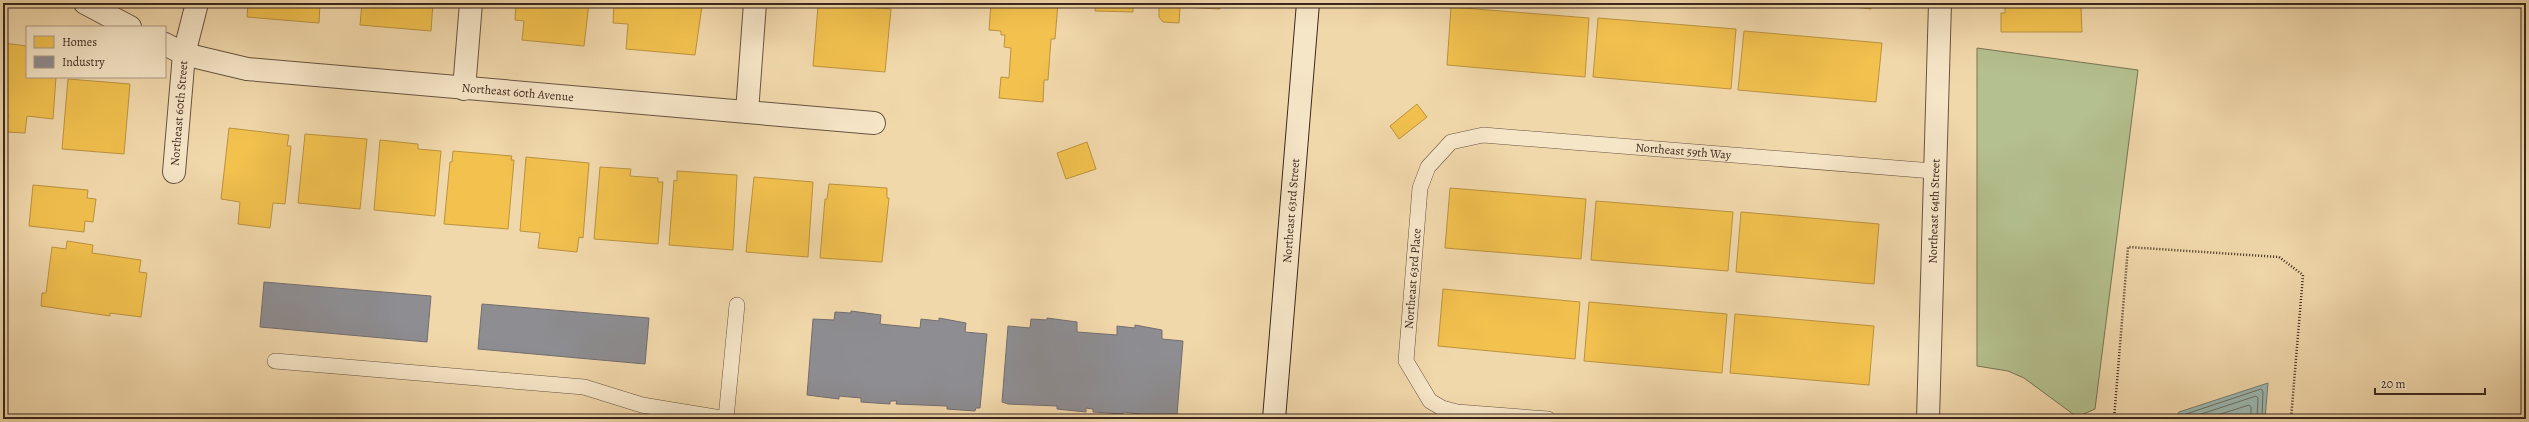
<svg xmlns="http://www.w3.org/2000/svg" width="2529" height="422" viewBox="0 0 2529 422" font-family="Alegreya,serif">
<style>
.green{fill:#b4c08e;stroke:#787455}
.water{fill:#9cb8b1;stroke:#757e75}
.homes{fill:#f2c14e;stroke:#bb933f}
.industry{fill:#8d8d92;stroke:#746e6f}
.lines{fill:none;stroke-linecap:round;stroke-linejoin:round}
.shore{stroke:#6c7066;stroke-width:1}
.lane-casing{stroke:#685340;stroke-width:16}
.street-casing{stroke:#685340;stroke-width:24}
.secondary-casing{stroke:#3b271c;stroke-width:24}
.path{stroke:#3b271c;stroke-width:2.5;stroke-dasharray:1 2;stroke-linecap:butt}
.lane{stroke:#f6e6c8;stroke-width:15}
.street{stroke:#f6e6c8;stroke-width:22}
.secondary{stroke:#f6e6c8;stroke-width:22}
.labels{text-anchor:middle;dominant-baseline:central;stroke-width:4;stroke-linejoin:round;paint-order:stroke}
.street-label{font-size:12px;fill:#3b271c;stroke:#f6e6c8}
</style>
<rect width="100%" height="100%" fill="#f1d8ab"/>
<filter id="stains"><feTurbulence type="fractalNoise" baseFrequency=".005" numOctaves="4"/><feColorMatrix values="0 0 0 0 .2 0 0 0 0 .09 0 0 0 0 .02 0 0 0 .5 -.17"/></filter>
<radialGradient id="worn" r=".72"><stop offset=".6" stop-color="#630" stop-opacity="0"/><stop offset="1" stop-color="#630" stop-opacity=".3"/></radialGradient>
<path class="green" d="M1977 48 2138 70 2095 409 2077 417 2024 378 2008 371 1977 366Z"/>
<path class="water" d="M2268 383 2265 419H2175L2179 412Z"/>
<path class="homes" d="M248 3H320L319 23 247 17Z
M362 3H433L431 31 360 25Z
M516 3H589L584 46 522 40 524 21 515 20Z
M614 3 702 6 695 55 626 49 628 24 613 23Z
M991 3H1058L1055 39H1051L1048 80H1044L1043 102 999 98 1001 77 1009 78 1011 48 1004 47 1005 35H1001V31L989 30Z
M1095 3H1133V12L1095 11Z
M1141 3H1221L1220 9 1180 7 1179 23 1163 22 1159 17V7H1141Z
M1819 3H1871V9Z
M2005 3H2065V6H2081L2082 32H2001V13H2005Z
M829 4 891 9 885 72 813 66 818 6 828 7Z
M1451 7 1589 18 1585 77 1447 65Z
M1598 18 1736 29 1731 89 1593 77Z
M1744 31 1882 43 1876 102 1738 90Z
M3 43 27 46V77H56L53 119 27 116 25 133 6 132 8 115H3Z
M68 79 130 84 124 154 62 149Z
M1417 104 1427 117 1399 139 1390 126Z
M229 128 289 135 287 146H291L285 204 273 203 270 228 238 224 240 202 221 199Z
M305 134 367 139 360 209 298 203Z
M380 140 418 144V149L441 151 435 216 374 210Z
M1087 142 1096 169 1066 179 1057 153Z
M453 151 512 156 511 160H514L508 229 444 224 450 162H452Z
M526 157 589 163 583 238 579 237 577 252 538 248 540 233 520 231Z
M600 167 631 169 630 176 658 178V182H663L658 244 594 239Z
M677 171 737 175 733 250 669 245 674 180 677 181Z
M754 177 813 182 808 257 746 252Z
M829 184 887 188V198H889L882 262 820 258 825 199H827Z
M33 185 88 190 87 198 96 199 93 222 85 221 84 232 29 226Z
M1450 188 1586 199 1581 259 1445 248Z
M1596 201 1733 212 1728 271 1591 260Z
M1741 212 1879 224 1874 284 1736 272Z
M67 241 93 245 92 253 141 260 139 272 147 273 141 317 110 313V316L41 306 42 293H46L52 247 66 249Z
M1443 289 1580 302 1575 359 1438 346Z
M1589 302 1727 314 1722 373 1584 361Z
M1735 314 1874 326 1869 385 1730 373Z"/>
<path class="industry" d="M264 282 431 296 427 342 260 327Z
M482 304 649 318 645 364 478 349Z
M851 311 881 315 880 324 920 328 921 319 939 321V318L966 323 965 332 987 334 980 408H976L975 411 947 409V406L896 404 897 401H890V404L861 402V398L839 396V399L807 395 813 319 834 320 835 312 851 313Z
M1047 318 1077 322V332L1117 335V326L1135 328V325L1162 330V339L1183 341 1177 415H1172V418L1123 412V414L1093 412V409L1086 408V412L1057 409V406L1008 404 1002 402 1008 326 1030 328 1031 319 1047 320Z"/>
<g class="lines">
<path class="shore" d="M2180 419 2183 415 2261 389 2263 391 2262 419
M2186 419 2256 396 2258 398 2257 419
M2205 419 2249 405 2251 407V419"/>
<g class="lane-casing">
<g id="lane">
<path d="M275 361 584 387 642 405 727 419"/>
<path d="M726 418 737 305"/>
<path id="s1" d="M1548 419 1457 412 1442 408 1430 401 1406 361 1420 188 1428 167 1451 142 1483 135 1933 171"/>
</g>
</g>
<g class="street-casing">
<g id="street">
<path d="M85 3 130 27"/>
<path id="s2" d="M165 44 184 54 247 69 874 123"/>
<path d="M464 89 471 3"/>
<path d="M747 112 755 3"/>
<path id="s3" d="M174 172 184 54 197 3"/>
<path id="s4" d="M1928 419 1940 3"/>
</g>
</g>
<g class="secondary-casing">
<g id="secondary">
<path id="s5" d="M1274 419 1308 3"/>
</g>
</g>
<path class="path" d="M2114 419 2128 247 2279 257 2303 275 2291 419"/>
<use href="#lane" class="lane"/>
<use href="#street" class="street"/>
<use href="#secondary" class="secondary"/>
</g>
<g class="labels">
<g class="street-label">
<text stroke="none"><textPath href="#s2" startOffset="358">Northeast 60th Avenue</textPath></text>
<text stroke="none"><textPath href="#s3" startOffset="59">Northeast 60th Street</textPath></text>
<text stroke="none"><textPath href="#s1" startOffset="631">Northeast 59th Way</textPath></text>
<text stroke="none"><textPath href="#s5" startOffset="209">Northeast 63rd Street</textPath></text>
<text stroke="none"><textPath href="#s4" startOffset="208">Northeast 64th Street</textPath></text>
<text stroke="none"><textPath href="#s1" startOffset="250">Northeast 63rd Place</textPath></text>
</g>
</g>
<rect width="2529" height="422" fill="none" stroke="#f1d8ab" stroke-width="16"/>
<rect x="4" y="4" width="2521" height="414" fill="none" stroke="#3b271c" stroke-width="2"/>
<rect x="8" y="8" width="2513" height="406" fill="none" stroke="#3b271c"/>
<rect x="26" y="26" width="140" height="52" fill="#f6e6c8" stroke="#ab9a83"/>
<rect x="34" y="36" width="20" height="12" fill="#f2c14e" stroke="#ab9a83"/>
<text x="62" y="46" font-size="12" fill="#3b271c">Homes</text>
<rect x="34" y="56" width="20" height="12" fill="#8d8d92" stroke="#ab9a83"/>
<text x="62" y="66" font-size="12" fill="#3b271c">Industry</text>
<path d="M2375 388v6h110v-6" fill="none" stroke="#3b271c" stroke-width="2"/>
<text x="2381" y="388" font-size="12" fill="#3b271c" stroke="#f6e6c8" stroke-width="3" paint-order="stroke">20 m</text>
<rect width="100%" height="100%" filter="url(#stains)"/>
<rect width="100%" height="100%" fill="url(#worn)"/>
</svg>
